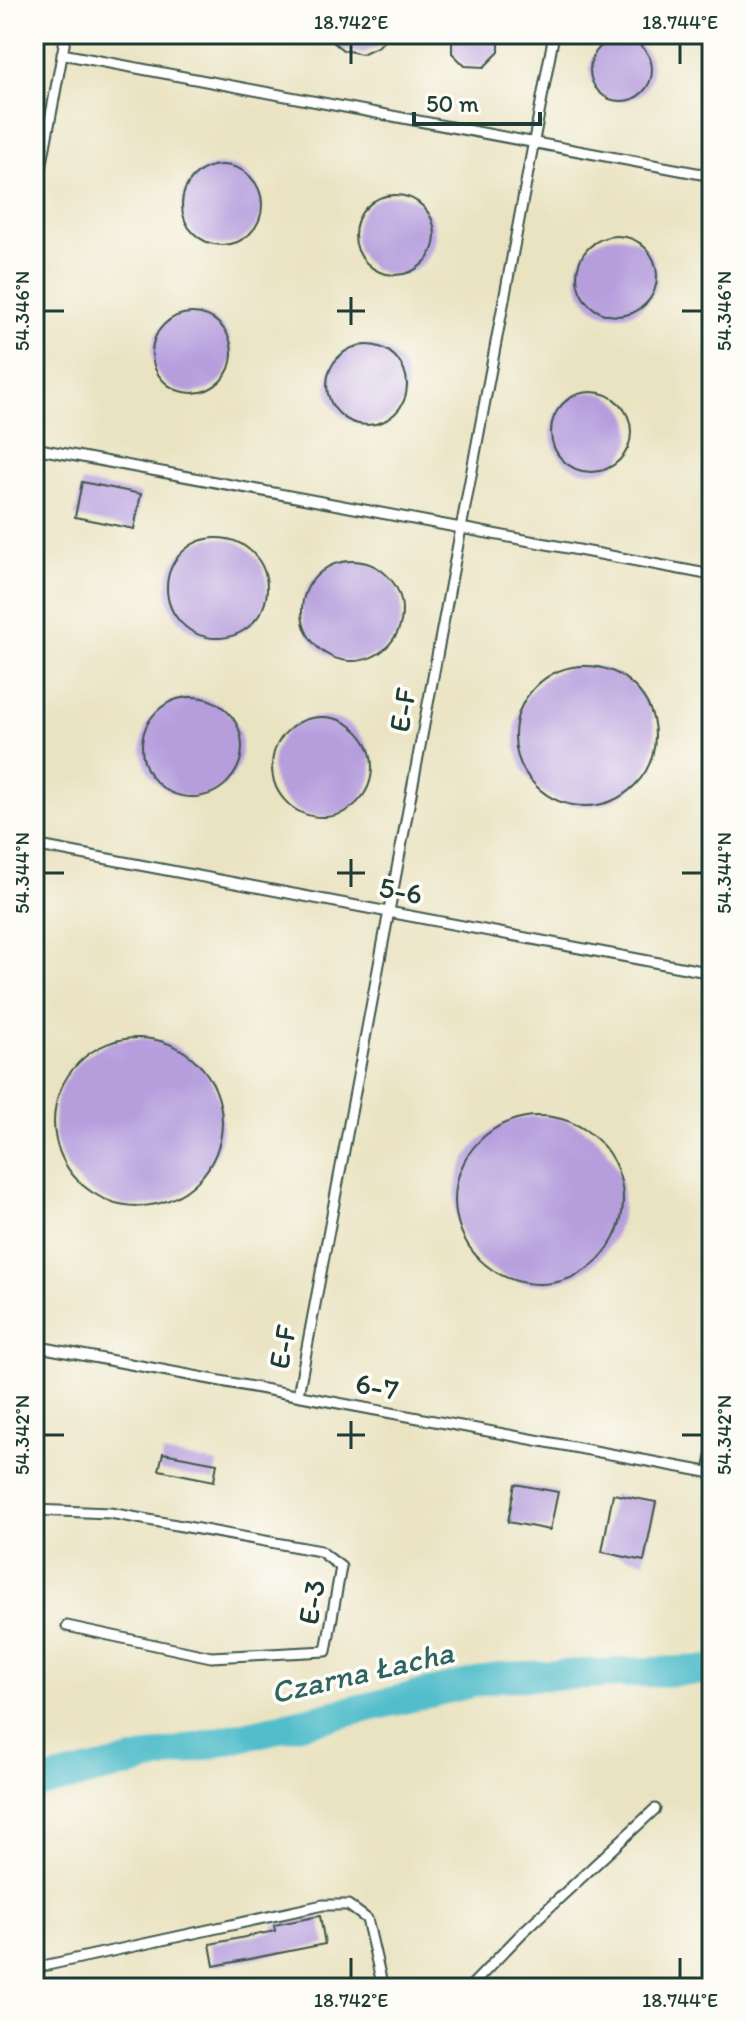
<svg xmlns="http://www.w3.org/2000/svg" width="746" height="2022" viewBox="0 0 746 2022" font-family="Itim,sans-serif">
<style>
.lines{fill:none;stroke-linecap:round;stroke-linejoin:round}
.river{stroke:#52becb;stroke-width:30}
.building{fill:#b69edd}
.lane-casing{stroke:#3d5649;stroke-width:13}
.lane{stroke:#fff;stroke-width:9}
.ticks{fill:none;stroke:#1f3d34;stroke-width:3}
.labels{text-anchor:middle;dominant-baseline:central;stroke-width:7;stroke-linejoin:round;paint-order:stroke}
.street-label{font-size:30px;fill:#1f3d34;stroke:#fdfcf7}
.water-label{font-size:32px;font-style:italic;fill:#2e6461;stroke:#fdfcf7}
.neatline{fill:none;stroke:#1f3d34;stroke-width:3}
.ticks-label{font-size:20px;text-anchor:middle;fill:#1f3d34}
</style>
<rect width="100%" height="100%" fill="#fdfcf7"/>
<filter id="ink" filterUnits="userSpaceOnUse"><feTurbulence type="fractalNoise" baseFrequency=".0125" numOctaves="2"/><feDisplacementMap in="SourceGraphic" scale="16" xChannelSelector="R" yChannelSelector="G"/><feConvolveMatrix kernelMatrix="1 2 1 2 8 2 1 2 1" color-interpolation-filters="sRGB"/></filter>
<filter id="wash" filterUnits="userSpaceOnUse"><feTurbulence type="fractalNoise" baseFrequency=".006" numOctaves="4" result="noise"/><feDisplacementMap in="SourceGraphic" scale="32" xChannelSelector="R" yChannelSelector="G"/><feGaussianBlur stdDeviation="1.8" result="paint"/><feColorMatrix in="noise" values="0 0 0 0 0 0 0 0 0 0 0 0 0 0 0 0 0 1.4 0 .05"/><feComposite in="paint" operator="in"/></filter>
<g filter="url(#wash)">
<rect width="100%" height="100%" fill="#eae3c2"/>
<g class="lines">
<path class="river" d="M34 1785 498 1677 712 1670"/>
</g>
<g id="blocks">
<path class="building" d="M323 34H390L379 46 362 54 343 50Z
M452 34H499V52L484 67 465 66 452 53Z
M590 70a31 31 0 1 1 62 0a31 31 0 1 1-62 0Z
M182 205a40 40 0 1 1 80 0a40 40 0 1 1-80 0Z
M355 235a40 40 0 1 1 80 0a40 40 0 1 1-80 0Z
M577 276a40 40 0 1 1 80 0a40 40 0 1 1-80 0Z
M152 353a40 40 0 1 1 80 0a40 40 0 1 1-80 0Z
M327 385a40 40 0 1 1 80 0a40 40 0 1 1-80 0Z
M551 432a40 40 0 1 1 80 0a40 40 0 1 1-80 0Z
M82 482 141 494 134 529 75 517Z
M167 588a50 50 0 1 1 100 0a50 50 0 1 1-100 0Z
M302 611a50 50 0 1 1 100 0a50 50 0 1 1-100 0Z
M515 736a70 70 0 1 1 140 0a70 70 0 1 1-140 0Z
M142 747a50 50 0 1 1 100 0a50 50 0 1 1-100 0Z
M272 767a50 50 0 1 1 100 0a50 50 0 1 1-100 0Z
M54 1122a84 84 0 1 1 168 0a84 84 0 1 1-168 0Z
M455 1200a84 84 0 1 1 168 0a84 84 0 1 1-168 0Z
M163 1453 217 1463 214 1481 159 1470Z
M515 1484 558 1492 550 1530 508 1522Z
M613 1494 656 1502 644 1561 602 1552Z
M320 1916 325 1944 214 1966 210 1944 275 1931 274 1925Z"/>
</g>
</g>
<g filter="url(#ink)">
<use href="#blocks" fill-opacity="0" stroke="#3d5649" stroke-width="2"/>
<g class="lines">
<g class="lane-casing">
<path id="lane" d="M62 54 712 176
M34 206 66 34
M34 448 712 575
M34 845 712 973
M34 1346 712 1473
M298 1395 554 34
M709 1472 712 1456
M34 1510 110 1513 320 1551 341 1567 326 1651 211 1657 67 1626
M34 1968 323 1905H348L367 1919 383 1988
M469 1988 523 1932 655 1809"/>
</g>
<use href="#lane" class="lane"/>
</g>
</g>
<path class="ticks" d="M351 44V64M680 44V64M351 297V325M44 311H64M337 311H365M682 311H702M351 859V887M44 873H64M337 873H365M682 873H702M351 1421V1449M44 1435H64M337 1435H365M682 1435H702M351 1958V1978M680 1958V1978"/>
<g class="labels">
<g class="street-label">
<text transform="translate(402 710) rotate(-80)">E-F</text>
<text transform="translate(401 890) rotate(11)">5-6</text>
<text transform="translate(282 1347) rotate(-79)">E-F</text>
<text transform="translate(377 1386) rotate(11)">6-7</text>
<text transform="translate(311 1602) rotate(-80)">E-3</text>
</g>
<g class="water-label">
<text transform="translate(362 1672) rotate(-13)">Czarna Łacha</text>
</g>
</g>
<rect width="746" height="2022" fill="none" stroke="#fdfcf7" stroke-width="88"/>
<path d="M414 112v12h126v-12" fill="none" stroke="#1f3d34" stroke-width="4"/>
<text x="426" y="112" font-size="24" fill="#1f3d34" stroke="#fdfcf7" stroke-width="6" paint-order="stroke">50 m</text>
<rect x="44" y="44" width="658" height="1934" class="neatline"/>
<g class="ticks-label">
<text x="351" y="29">18.742°E</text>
<text x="680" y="29">18.744°E</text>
<text transform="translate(22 311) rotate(-90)" y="7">54.346°N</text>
<text transform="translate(724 311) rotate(-90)" y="7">54.346°N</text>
<text transform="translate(22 873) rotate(-90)" y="7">54.344°N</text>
<text transform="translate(724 873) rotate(-90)" y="7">54.344°N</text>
<text transform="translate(22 1435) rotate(-90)" y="7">54.342°N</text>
<text transform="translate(724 1435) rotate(-90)" y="7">54.342°N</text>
<text x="351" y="2007">18.742°E</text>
<text x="680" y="2007">18.744°E</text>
</g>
</svg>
